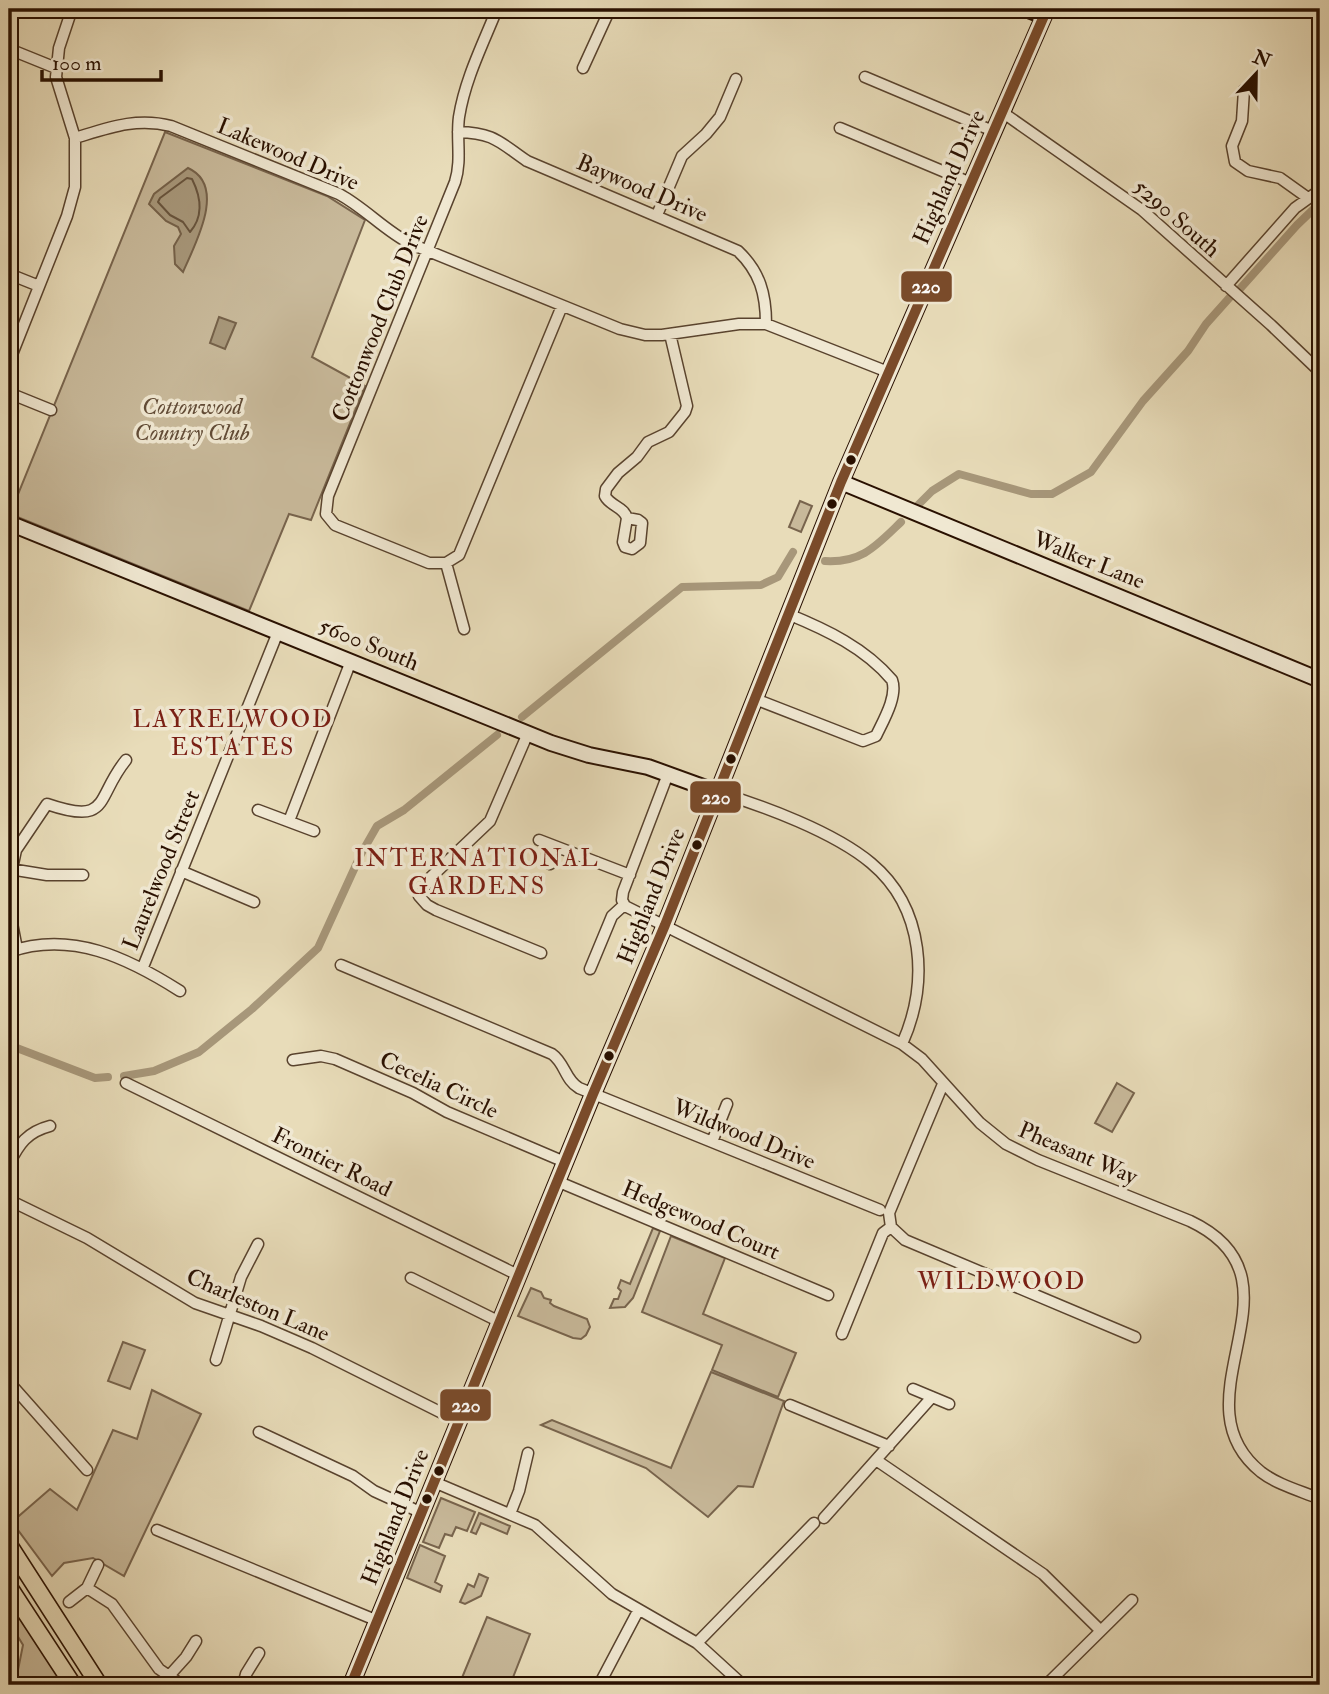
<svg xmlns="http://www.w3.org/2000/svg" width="1329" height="1694" viewBox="0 0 1329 1694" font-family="'IM FELL Double Pica',serif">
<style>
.green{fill:#c8b99a;stroke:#78644d;stroke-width:2}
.water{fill:#a7977a;stroke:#756149;stroke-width:2}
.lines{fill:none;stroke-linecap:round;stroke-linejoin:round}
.shore{stroke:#68543d;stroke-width:2}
.canal{stroke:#a7977a;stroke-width:8}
.street-casing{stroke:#59432e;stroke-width:13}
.secondary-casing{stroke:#291000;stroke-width:18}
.primary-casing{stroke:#291000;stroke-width:19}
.street{stroke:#f0e8d2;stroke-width:10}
.secondary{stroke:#f0e8d2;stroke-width:14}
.primary{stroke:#e8dcb9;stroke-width:16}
.bus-1-casing{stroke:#f0e8d2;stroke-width:16}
.bus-1{stroke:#7a4b2a;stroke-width:10}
.bus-dot{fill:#291000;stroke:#f0e8d2;stroke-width:2.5}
.labels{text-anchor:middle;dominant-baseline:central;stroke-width:7;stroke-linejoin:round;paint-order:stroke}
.street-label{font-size:23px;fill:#291000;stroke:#f0e8d2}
.park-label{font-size:23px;font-style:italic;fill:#614b36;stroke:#f0e8d2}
.neighbourhood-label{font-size:24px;letter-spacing:2px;fill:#7a1f14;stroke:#f0e8d2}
.line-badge{stroke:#f0e8d2;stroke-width:2.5}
.badge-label{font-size:19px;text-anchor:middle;font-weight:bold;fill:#fff}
</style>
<rect width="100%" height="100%" fill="#e8dcb9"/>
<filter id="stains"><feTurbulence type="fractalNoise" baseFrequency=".00286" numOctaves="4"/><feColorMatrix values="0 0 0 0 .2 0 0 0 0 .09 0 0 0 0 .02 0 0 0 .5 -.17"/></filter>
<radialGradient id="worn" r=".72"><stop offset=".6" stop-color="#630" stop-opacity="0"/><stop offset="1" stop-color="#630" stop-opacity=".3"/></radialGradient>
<path class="green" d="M165 132 327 196 365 220 312 357 365 386 311 520 289 514 249 611 10 514Z
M800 501 812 506 801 532 789 527Z
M1117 1083 1134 1093 1112 1132 1095 1123Z
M653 1228 660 1231 633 1298 625 1307 610 1308 614 1299H618L621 1291 618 1288 621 1280 630 1284Z
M671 1236 725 1258 703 1314 796 1353 778 1397 712 1370 722 1345 642 1312Z
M531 1288 541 1292 544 1298 551 1300 550 1303 554 1306 587 1319 590 1327 586 1335 581 1339 573 1338 518 1316Z
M123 1342 145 1350 130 1389 108 1381Z
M711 1372 784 1401 753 1487 738 1486 708 1517 646 1468 541 1425 552 1420 671 1468Z
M152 1390 201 1414 124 1576 93 1558 64 1563 52 1576 12 1522 50 1489 77 1510 113 1430 137 1439Z
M441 1498 475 1512 467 1531 456 1527 452 1536 445 1534 439 1548 423 1542Z
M479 1513 510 1526 507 1534 481 1523 476 1534 471 1532Z
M420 1545 445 1556 435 1582 442 1586 440 1592 407 1578Z
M479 1574 488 1578 481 1596 465 1604 460 1602 468 1584 474 1587Z
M9 1602 64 1685H41L27 1679 24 1685H15L23 1645 9 1622Z
M487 1617 530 1634 510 1685H459Z"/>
<path class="water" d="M188 168C228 186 194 246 183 272L175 264 174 246 181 234 178 227 166 221 149 204 154 194Z
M219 317 236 323 225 349 210 343Z"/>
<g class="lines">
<path class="shore" d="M187 178 192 179C201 197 204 216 190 232L183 222 170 215 158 202 160 198Z"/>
<path class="canal" d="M1238 291 1297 225 1320 203
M918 505 932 491 959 474 1031 494H1052L1091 472 1143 401 1188 351 1206 324 1231 296
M825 561C862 563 876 546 901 522
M522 717 682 587 761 585 778 577 793 552
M9 1045 95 1078 108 1077
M124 1076 154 1071 199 1052 252 1009 318 948 361 854 377 826 404 810 497 735"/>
<g class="street-casing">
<path id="street" d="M497 9C483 44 465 79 459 117 456 139 462 160 455 182L328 496 326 514 335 525 429 563H446L459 555 562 306
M9 49 56 68
M583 68 610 9
M865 77 993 131
M1244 90 1242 121 1232 146 1235 162 1248 171 1280 178 1308 198
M1002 112 1142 210 1271 325 1316 368 1320 362
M840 128 971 183
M458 132C495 133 499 142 527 161L738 251C760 272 766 294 766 324
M75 138C108 128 136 117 171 126L339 194C365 208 385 231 411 244L620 329 645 335H662L739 324H766L888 372
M657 215 682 156 706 134 720 117 736 79
M9 274 39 286
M1226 286 1295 208 1320 190
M9 362 67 216 75 187V138L56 77 59 48 72 9
M9 393 51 410
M627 518 623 542 625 547 632 549 640 543 642 523 638 520 627 518C624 507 610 506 605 496L606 489 618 473 637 457 648 442 669 432 685 412 687 406 670 334
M446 563 464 629
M755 699 863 741 876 736C883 721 898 696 892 680 865 648 827 630 788 614
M528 733 490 821 431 877 419 896 427 905 436 910 541 953
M668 774 623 892 622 900 625 906 902 1044 922 1059 980 1123 1006 1144 1038 1160 1190 1221C1315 1280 1170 1399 1261 1472 1278 1485 1301 1491 1320 1499
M717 792C764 806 834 832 871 863 925 908 929 984 902 1044
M258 810 314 831
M289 821 351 661
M539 840 630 875
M550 864 557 847
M10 869 47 875H83
M181 871 254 902
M9 883 16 850 47 804C111 826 95 798 126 760
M9 908 17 949
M9 952C71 930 128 958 180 991
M341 965 552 1054C565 1063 565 1080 579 1088L880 1210
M143 967 278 632
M590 969 612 916 624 905
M293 1060 321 1056 335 1059 413 1093 447 1112 567 1163
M126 1083 520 1276
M943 1084 889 1213 891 1227 905 1240 1135 1337
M712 1142 727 1104
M9 1164C19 1144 27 1132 50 1126
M559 1182 828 1295
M9 1200 87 1238 195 1303 261 1326 312 1348 458 1421
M411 1278 500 1322
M842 1334 883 1233 891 1227
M216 1360 241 1277 258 1244
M9 1382 87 1470
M913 1389 949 1404
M790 1405 889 1446
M259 1432 353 1476 374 1491 422 1513
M876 1460 1043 1574 1100 1630
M434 1482 535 1525 612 1594 697 1643 743 1685
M510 1514 519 1491 528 1453
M824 1518 932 1397
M157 1530 378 1621
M87 1588 112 1604 159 1669 182 1685
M69 1602 87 1588 98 1565
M697 1643 814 1523
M168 1677 186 1657 196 1641
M243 1685 246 1674 259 1653
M599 1685 638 1611
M1046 1685 1132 1600"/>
</g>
<g class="secondary-casing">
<path id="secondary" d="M1026 9 1044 16
M841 482 1320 680
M9 523 551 743 589 755 648 767 717 792
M351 1685 593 1094 665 925 841 482 1047 9"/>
</g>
<g class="primary-casing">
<path id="primary" d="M9 1545 99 1685
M9 1587 73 1685"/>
</g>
<use href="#street" class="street"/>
<use href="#secondary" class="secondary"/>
<use href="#primary" class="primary"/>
<g class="bus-1-casing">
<path id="bus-1" d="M351 1685 593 1094 665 925 841 482 1047 9"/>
</g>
<use href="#bus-1" class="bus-1"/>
</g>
<g class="bus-dot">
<circle cx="851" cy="460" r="6"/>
<circle cx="832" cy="504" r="6"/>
<circle cx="731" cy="759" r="6"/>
<circle cx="697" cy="845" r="6"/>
<circle cx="609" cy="1056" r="6"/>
<circle cx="439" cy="1471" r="6"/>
<circle cx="427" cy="1499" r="6"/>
</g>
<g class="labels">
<g class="street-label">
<text transform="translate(288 154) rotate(23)">Lakewood Drive</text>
<text transform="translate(949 177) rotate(-66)">Highland Drive</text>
<text transform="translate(642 188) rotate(23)">Baywood Drive</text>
<text transform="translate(1177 218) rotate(41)">5290 South</text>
<text transform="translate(380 318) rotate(-68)">Cottonwood Club Drive</text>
<text transform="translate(1089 560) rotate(22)">Walker Lane</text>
<text transform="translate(369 644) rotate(22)">5600 South</text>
<text transform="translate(161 870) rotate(-68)">Laurelwood Street</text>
<text transform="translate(651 896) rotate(-68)">Highland Drive</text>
<text transform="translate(439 1085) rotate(25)">Cecelia Circle</text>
<text transform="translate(744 1134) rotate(22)">Wildwood Drive</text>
<text transform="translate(1078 1153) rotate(23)">Pheasant Way</text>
<text transform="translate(332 1162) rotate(26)">Frontier Road</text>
<text transform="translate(701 1220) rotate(23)">Hedgewood Court</text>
<text transform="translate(258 1305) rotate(23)">Charleston Lane</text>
<text transform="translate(395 1517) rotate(-68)">Highland Drive</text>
</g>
<g class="park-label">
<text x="192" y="406">Cottonwood<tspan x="192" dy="26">Country Club</tspan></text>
</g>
<g class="neighbourhood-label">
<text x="233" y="719">LAYRELWOOD<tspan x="233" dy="28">ESTATES</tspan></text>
<text x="477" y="858">INTERNATIONAL<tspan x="477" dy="28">GARDENS</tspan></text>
<text x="1002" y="1281">WILDWOOD</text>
</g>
</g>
<g class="line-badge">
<rect x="900" y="270" width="53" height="33" rx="7" fill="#7a4b2a"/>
<rect x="689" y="780" width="53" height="34" rx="7" fill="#7a4b2a"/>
<rect x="439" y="1388" width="53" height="34" rx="7" fill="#7a4b2a"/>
</g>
<g class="badge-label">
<text x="926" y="293">220</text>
<text x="716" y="804">220</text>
<text x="466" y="1412">220</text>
</g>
<rect width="1329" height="1694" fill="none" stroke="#e8dcb9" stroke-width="35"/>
<rect x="10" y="10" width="1308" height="1673" fill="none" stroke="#291000" stroke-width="3.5"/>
<rect x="18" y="18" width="1294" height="1659" fill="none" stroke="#291000" stroke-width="2"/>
<g transform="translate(1256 74) rotate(22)" stroke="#f0e8d2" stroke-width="5" paint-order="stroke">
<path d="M0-5L12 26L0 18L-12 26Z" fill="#291000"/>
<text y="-10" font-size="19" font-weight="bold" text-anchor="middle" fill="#291000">N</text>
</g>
<path d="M42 70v10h119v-10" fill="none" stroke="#291000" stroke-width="3.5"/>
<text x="52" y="70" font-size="21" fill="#291000" stroke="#f0e8d2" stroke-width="5" paint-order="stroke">100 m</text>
<rect width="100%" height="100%" filter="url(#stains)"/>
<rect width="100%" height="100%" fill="url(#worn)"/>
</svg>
